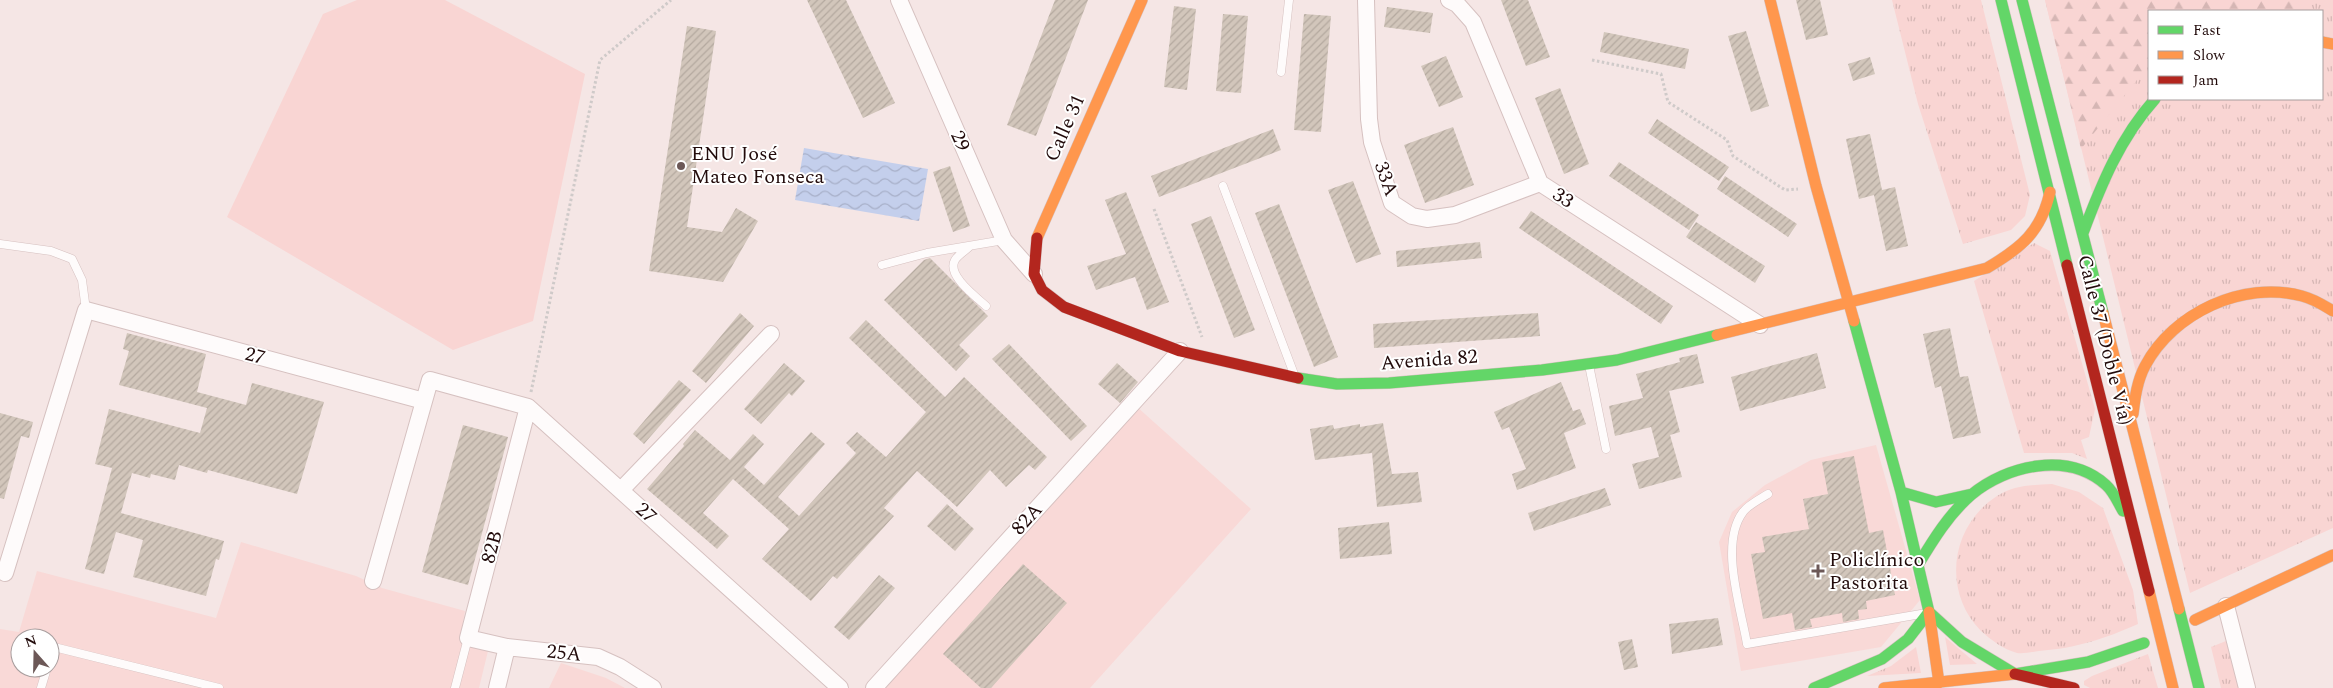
<svg xmlns="http://www.w3.org/2000/svg" width="2333" height="688" viewBox="0 0 2333 688" font-family="Spectral,serif">
<style>
.built{fill:#f9d9d7;fill-rule:evenodd}
.grass{fill:url(#grass-tufts);fill-rule:evenodd}
.forest{fill:url(#forest-firs)}
.pitch{fill:#f9d5d3}
.water{fill:url(#water-waves)}
.building{fill:url(#building-hatch)}
.lines{fill:none;stroke-linecap:round;stroke-linejoin:round}
.lane-casing{stroke:#d6c1c0;stroke-width:9}
.street-casing{stroke:#d6c1c0;stroke-width:18}
.fast-casing{stroke:#d6c1c0;stroke-width:12}
.slow-casing{stroke:#d6c1c0;stroke-width:12}
.jam-casing{stroke:#d6c1c0;stroke-width:12}
.path{stroke:#cfcac9;stroke-width:3;stroke-dasharray:2.5 2.5;stroke-linecap:butt}
.lane{stroke:#fefbfb;stroke-width:8}
.street{stroke:#fefbfb;stroke-width:16}
.fast{stroke:#63d668;stroke-width:11}
.slow{stroke:#ff974d;stroke-width:11}
.jam{stroke:#b3261e;stroke-width:11}
.poi-dot{fill:#6c5857;stroke:#fff;stroke-width:2}
.labels{text-anchor:middle;dominant-baseline:central;stroke-width:4;stroke-linejoin:round;paint-order:stroke}
.street-label{font-size:20px;fill:#220b0b;stroke:#fff}
.poi-label{font-size:20px;fill:#220b0b;stroke:#fff;text-anchor:start}
</style>
<defs>
<pattern id="grass-tufts" width="24" height="20" patternUnits="userSpaceOnUse" patternTransform="scale(1.25)"><rect width="24" height="20" fill="#f9d5d3"/><path d="M3 7l-1-3M5 7V3M7 7l1-3M15 17l-1-3M17 17v-4M19 17l1-3" fill="none" stroke="#d5b6b4"/></pattern>
<pattern id="forest-firs" width="22" height="20" patternUnits="userSpaceOnUse" patternTransform="scale(1.25)"><rect width="22" height="20" fill="#f9d5d3"/><path d="M5 1l3.5 6h-7zM16 11l3.5 6h-7z" fill="#d5b6b4"/></pattern>
<pattern id="water-waves" width="16" height="10" patternUnits="userSpaceOnUse" patternTransform="scale(1.25)"><rect width="16" height="10" fill="#c4cfec"/><path d="M0 5q4-4 8 0t8 0" fill="none" stroke="#a8b0c9"/></pattern>
<pattern id="building-hatch" width="6" height="6" patternUnits="userSpaceOnUse" patternTransform="scale(1.25)"><rect width="6" height="6" fill="#d2c6bb"/><path d="M-1 1l2-2M0 6l6-6M5 7l2-2" fill="none" stroke="#b4a99f"/></pattern>
</defs>
<rect width="100%" height="100%" fill="#f5e6e5"/>
<path class="built" d="M1136 406 1251 509 1090 688H884Z
M1876 445 1920 600 1881 647 1741 671 1719 542 1732 512 1765 485 1811 460Z
M241 542 356 576 382 588 465 611 460 638 488 651 479 688H0V629L19 632 37 571 216 618ZM20 638H50V668H20Z
M561 663 606 678 625 688H549Z"/>
<path class="grass" d="M1892 0H1981L2030 195 2025 216 2011 230 1963 244 1918 104Z
M2045 0H2333V528L2190 593ZM2149 11H2322V99H2149Z
M2034 243 2050 251 2095 409 2089 437 2081 440 2087 459 2072 453H2024L1974 281Z
M2052 484 2079 492 2103 508 2133 590 2138 624C2104 639 2077 648 2039 651 2033 652 2023 654 2017 653 2003 649 1991 640 1981 631 1942 592 1950 526 1997 496 2014 485 2033 485 2052 484Z
M1945 637 1977 664 1950 665Z
M2231 639 2244 688H2221L2211 647Z
M1916 647 1921 673 1867 676 1891 666Z
M2148 654 2158 688H2090L2084 685V681L2092 676Z"/>
<path class="forest" d="M2045 0H2303L2294 11H2149V65L2081 149Z"/>
<path class="pitch" d="M357 0H445L585 74 533 321 453 350 227 217 323 14Z"/>
<path class="water" d="M804 148 928 169 919 221 795 200Z"/>
<path class="building" d="M807 0H846L895 103 863 118Z
M1055 0H1088L1036 136 1007 125Z
M1501 0H1528L1550 57 1526 66Z
M1796 0H1820L1828 35 1806 40Z
M1174 6 1196 9 1187 90 1164 87Z
M1387 7 1433 13 1430 33 1384 27Z
M1223 14 1248 16 1241 93 1216 91Z
M1304 14 1331 16 1321 132 1294 130Z
M687 26 716 31 687 227 722 232 736 208 758 221 723 282 649 271Z
M1746 31 1769 106 1751 112 1728 36Z
M1604 32 1689 49 1685 69 1600 52Z
M1446 56 1463 97 1439 107 1421 66Z
M1870 57 1875 74 1853 81 1848 64Z
M1560 88 1589 164 1564 174 1535 98Z
M1657 119 1729 167 1719 181 1648 133Z
M1453 127 1474 185 1425 203 1404 145Z
M1273 129 1281 150 1159 197 1151 176Z
M1870 134 1882 190 1895 187 1908 246 1886 251 1874 195 1859 199 1846 139Z
M1619 162 1699 215 1689 230 1609 176Z
M950 166 970 226 953 232 933 172Z
M1725 176 1797 224 1788 237 1717 189Z
M1353 181 1381 254 1356 263 1328 190Z
M1126 192 1169 302 1147 310 1135 277 1096 290 1087 266 1126 254 1105 200Z
M1279 204 1338 357 1314 367 1255 213Z
M1531 211 1673 306 1661 324 1519 228Z
M1211 216 1255 330 1234 338 1191 224Z
M1696 222 1765 266 1755 283 1686 237Z
M1480 242 1482 258 1397 267 1396 251Z
M930 258 988 316 959 345 970 356 956 371 884 300 924 260Z
M740 313 754 326 706 383 692 371Z
M1538 313 1540 336 1374 348 1373 324Z
M866 320 945 397 964 377 1047 457 1035 470 1029 465 1006 487 990 470 957 507 917 471 884 508 894 516 837 579 833 576 811 601 762 559 789 529 733 479 703 513 729 536 717 549 647 489 684 446 683 444 695 430 730 460 753 434 764 444 744 467 764 485 811 432 825 444 778 497 799 516 856 453 846 443 857 432 886 457 926 412 849 338Z
M1950 328 1960 377 1968 376 1981 433 1953 439 1941 386 1935 388 1923 334Z
M127 333 206 354 197 392 246 405 252 383 324 402 297 494 208 470 207 473 179 465 175 480 151 474 150 478 132 473 121 513 224 541 219 560 216 559 206 596 133 577 143 540 116 532 104 574 85 569 112 468 95 464 109 409 200 433 207 408 119 385 129 351 123 349Z
M1009 344 1087 426 1071 441 992 359Z
M1817 353 1826 388 1740 411 1731 377Z
M1697 354 1704 383 1669 391 1680 432 1670 435 1682 477 1639 489 1632 464 1659 457 1651 427 1615 436 1609 406 1643 398 1636 374 1680 362 1679 358Z
M784 363 805 381 792 396 789 393 761 424 744 409Z
M1117 363 1138 382 1120 403 1098 384Z
M679 380 691 390 644 444 633 434Z
M1561 382 1573 411 1580 409 1586 424 1564 433 1576 468 1517 490 1512 474 1526 469 1509 427 1502 430 1494 412Z
M0 413 33 422 29 438 21 436 4 499 0 498Z
M1383 423 1392 474 1418 472 1422 502 1377 507 1372 453 1315 460 1310 429 1333 425 1334 429 1360 424V427Z
M463 425 508 437 468 585 422 572Z
M1854 456 1869 533 1883 530 1895 595 1866 601 1867 609 1858 610 1859 619 1843 622 1842 613 1810 619 1812 627 1795 630 1792 613 1763 619 1751 554 1765 552 1762 537 1809 529 1803 499 1828 494 1822 462Z
M1605 488 1611 505 1534 531 1528 513Z
M947 504 974 529 955 551 927 526Z
M1389 522 1392 554 1340 559 1338 528Z
M1023 564 1067 603 991 688H981L943 654Z
M879 575 895 588 849 640 834 627Z
M1718 618 1723 645 1672 654 1669 624Z
M1632 639 1638 667 1624 670 1618 642Z"/>
<g class="lines">
<g class="lane-casing">
<path id="lane" d="M1281 72 1289 0
M1223 186 1294 374
M0 244 51 251 72 259 82 280 86 310
M969 247C965 251 958 255 955 260 946 275 976 297 986 306
M882 265 927 253 1004 240
M1589 365 1606 449
M1768 494C1760 499 1748 505 1743 512 1719 544 1741 608 1747 644L1921 614
M50 660 54 647 219 688
M41 688 47 668
M455 688 468 638"/>
</g>
<g class="street-casing">
<path id="street" d="M899 0 1004 240 1034 274
M1366 0 1369 119 1372 142 1392 203 1412 216 1427 219 1455 215 1540 183
M1449 0 1457 4 1473 22 1540 183 1760 325
M528 407 468 638 507 647 598 657 620 667 653 688
M621 490 771 334
M5 573 86 310 424 401
M373 581 430 380 528 407 840 688
M2226 606 2247 688
M497 688 507 647
M874 688 1180 351"/>
</g>
<g class="fast-casing">
<path id="fast" d="M2001 0 2067 265
M2022 0 2103 313
M2083 233C2101 185 2120 138 2155 99
M1854 321 1901 492 1918 565
M1298 378 1337 384 1389 383 1542 370 1617 360 1717 335
M1901 492 1936 502 1972 494
M1918 565 1929 612 1962 642 2015 674 2088 662 2144 643
M1918 565C1933 540 1949 514 1971 495 2007 465 2068 451 2106 485 2114 492 2118 503 2123 511
M2179 609 2199 688
M1814 688 1882 659 1908 639 1929 612"/>
</g>
<g class="slow-casing">
<path id="slow" d="M1770 0 1816 186 1854 321
M2322 42 2333 44
M1037 238 1142 0
M2103 313 2179 609
M1717 335 1987 268C2021 248 2041 232 2050 192
M2133 414C2135 398 2137 381 2145 366 2173 313 2243 280 2302 296 2314 299 2323 305 2333 311
M2149 591 2173 688
M1929 612 1939 683
M2195 620 2333 555
M1884 688 2015 674"/>
</g>
<g class="jam-casing">
<path id="jam" d="M1037 238 1034 274 1042 290 1064 307 1180 351 1298 378
M2067 265 2149 591
M2015 674 2074 688"/>
</g>
<path class="path" d="M1592 60 1661 74 1668 102 1727 140 1733 156 1785 190 1798 189
M1154 209 1202 337
M531 392 600 60 671 0"/>
<use href="#lane" class="lane"/>
<use href="#street" class="street"/>
<use href="#fast" class="fast"/>
<use href="#slow" class="slow"/>
<use href="#jam" class="jam"/>
</g>
<g class="poi-dot">
<circle cx="681" cy="166" r="5"/>
<path d="M1815.5 563.5h5v5h5v5h-5v5h-5v-5h-5v-5h5z"/>
</g>
<g class="labels">
<g class="street-label">
<text transform="translate(1065 128) rotate(-66)">Calle 31</text>
<text transform="translate(960 141) rotate(66)">29</text>
<text transform="translate(1386 179) rotate(70)">33A</text>
<text transform="translate(1563 198) rotate(33)">33</text>
<text transform="translate(2105 340) rotate(76)">Calle 37 (Doble Vía)</text>
<text transform="translate(255 356) rotate(15)">27</text>
<text transform="translate(1429 360) rotate(-4)">Avenida 82</text>
<text transform="translate(646 513) rotate(42)">27</text>
<text transform="translate(1027 519) rotate(-48)">82A</text>
<text transform="translate(492 547) rotate(-75)">82B</text>
<text transform="translate(564 653) rotate(6)">25A</text>
</g>
<g class="poi-label">
<text x="691" y="154">ENU José<tspan x="691" dy="23">Mateo Fonseca</tspan></text>
<text x="1829" y="560">Policlínico<tspan x="1829" dy="23">Pastorita</tspan></text>
</g>
</g>
<rect x="2148" y="10" width="175" height="90" fill="#ffffff" stroke="#a79d9d"/>
<rect x="2158" y="26" width="25" height="8" fill="#63d668" stroke="#a79d9d"/>
<text x="2193" y="35" font-size="15" fill="#220b0b">Fast</text>
<rect x="2158" y="51" width="25" height="8" fill="#ff974d" stroke="#a79d9d"/>
<text x="2193" y="60" font-size="15" fill="#220b0b">Slow</text>
<rect x="2158" y="76" width="25" height="8" fill="#b3261e" stroke="#a79d9d"/>
<text x="2193" y="85" font-size="15" fill="#220b0b">Jam</text>
<g transform="translate(35 653) rotate(340)"><circle r="24" fill="#ffffff" stroke="#a79d9d"/>
<path d="M0-4L9 19L0 12L-9 19Z" fill="#6c5857"/>
<text y="-8" font-size="14" font-weight="bold" text-anchor="middle" fill="#220b0b">N</text>
</g>
</svg>
